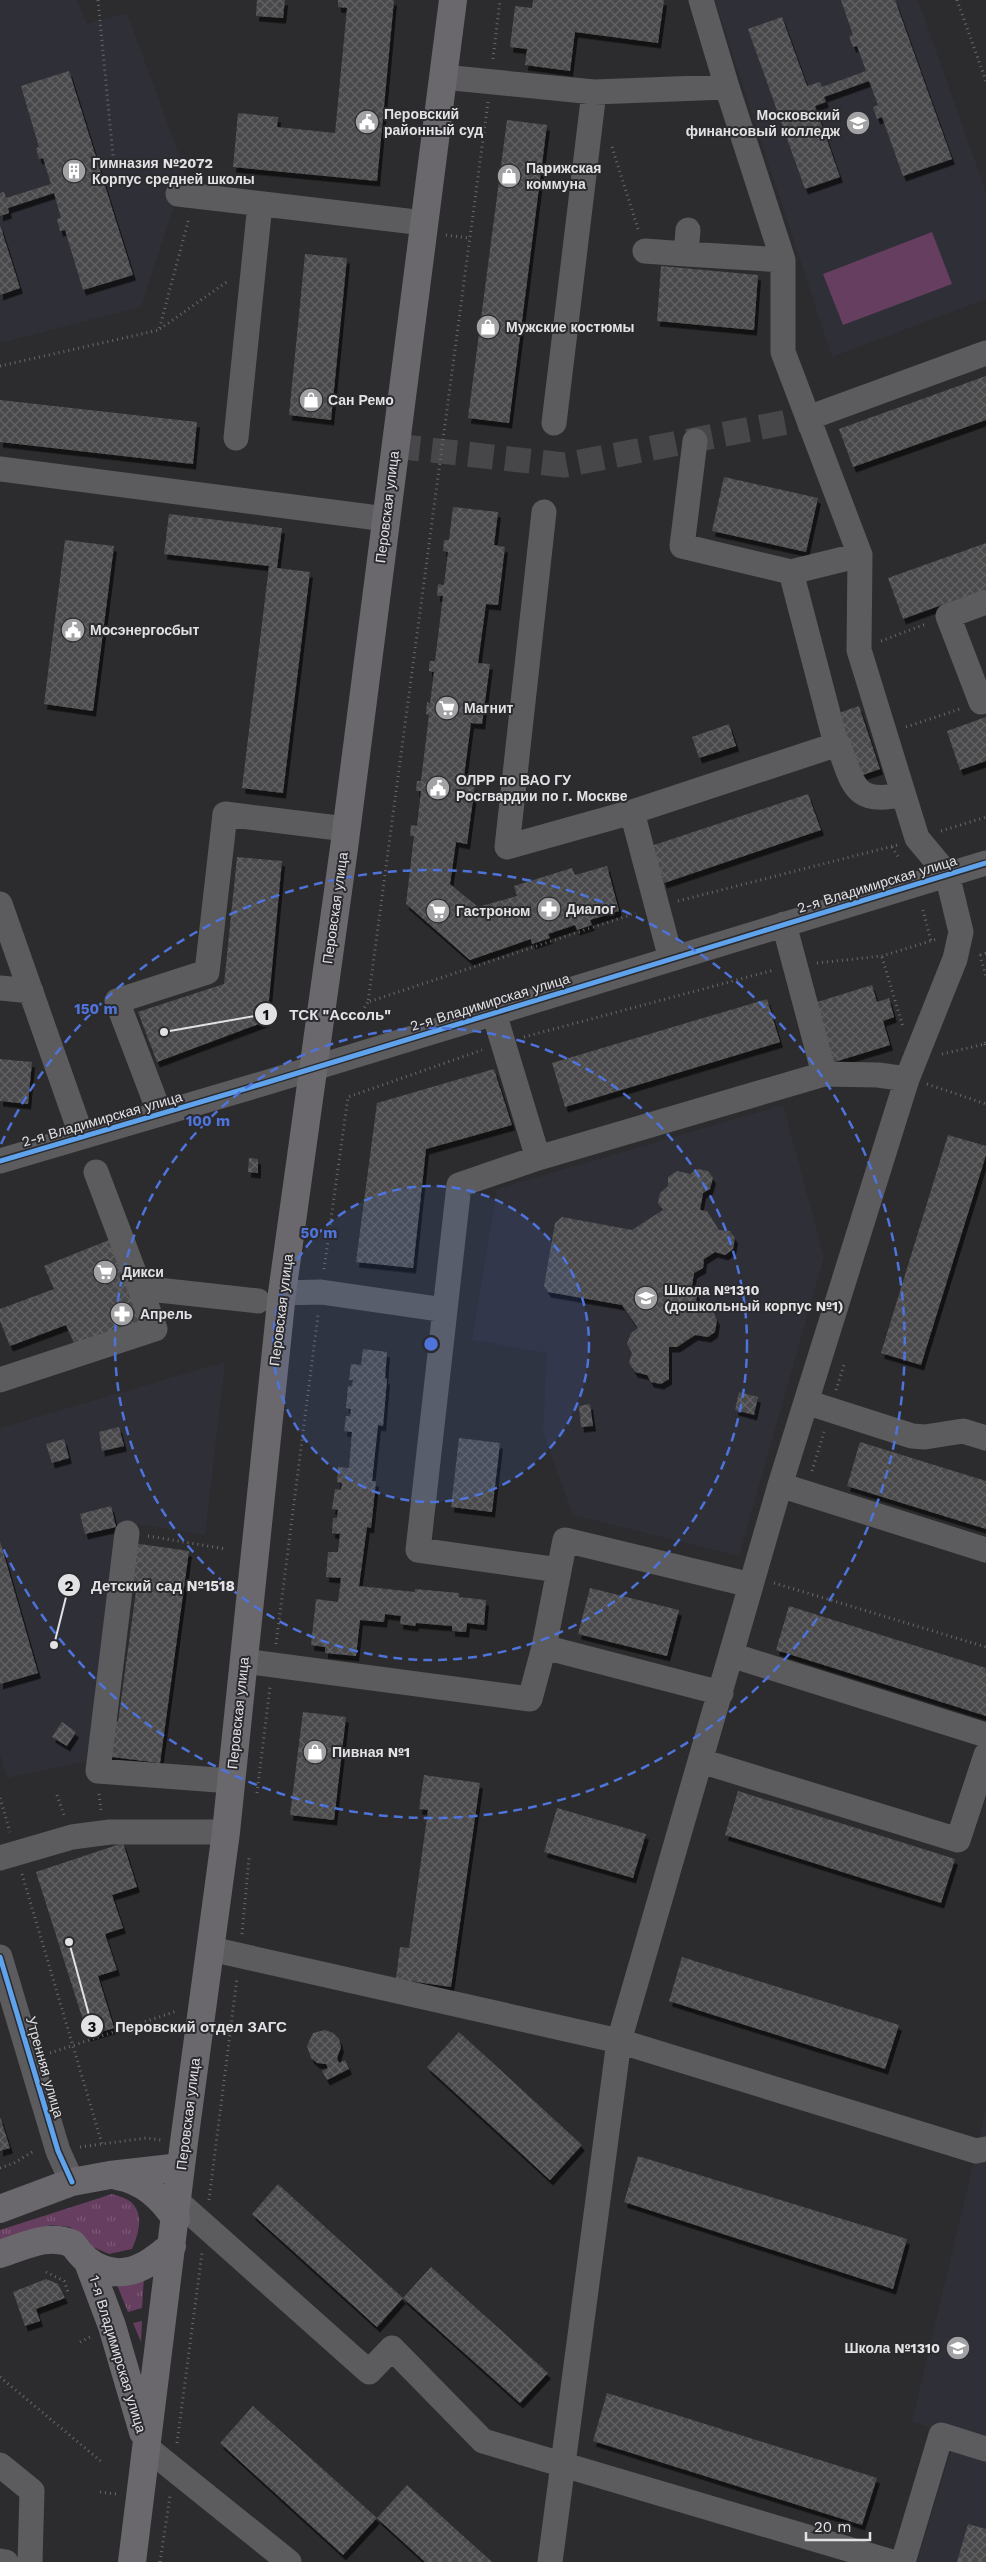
<svg xmlns="http://www.w3.org/2000/svg" width="986" height="2562" viewBox="0 0 986 2562" font-family="'Work Sans',sans-serif">
<style>
.built{fill:#2f2f38}
.grass{fill:url(#grass-tufts)}
.garden{fill:#663e5f}
.building{fill:url(#building-cross-hatch);filter:url(#shadow)}
.lines{fill:none;stroke-linecap:round;stroke-linejoin:round}
.minor-tunnel{stroke:#474749;stroke-width:25;stroke-dasharray:25 12;stroke-linecap:butt}
.path{stroke:#69696b;stroke-width:3;stroke-dasharray:1 4;stroke-linecap:butt}
.minor{stroke:#5c5c5e;stroke-width:25}
.major{stroke:#6a686d;stroke-width:28}
.cycleway-casing{stroke:#2b2b2f;stroke-width:8}
.cycleway{stroke:#60a3ed;stroke-width:5}
.ring{fill:none;stroke:#4e73db;stroke-width:2.5;stroke-dasharray:9 6}
.labels{text-anchor:middle;dominant-baseline:central;stroke-width:4;stroke-linejoin:round;paint-order:stroke}
.poi-label{font-size:14px;font-weight:bold;fill:#e2e2e4;stroke:#2b2b2f;text-anchor:start}
.street-label{font-size:14px;fill:#e2e2e4;stroke:#2b2b2f}
.centre{fill:#4e73db;stroke:#2b2b2f;stroke-width:2.5}
.ring-label{font-size:15px;text-anchor:middle;font-weight:bold;fill:#4e73db;stroke:#2b2b2f;stroke-width:4;stroke-linejoin:round;paint-order:stroke}
.leader{fill:none;stroke:#e2e2e4;stroke-width:2}
.callout-dot{fill:#e2e2e4;stroke:#2b2b2f;stroke-width:2}
.mark-label{font-size:15px;text-anchor:middle;font-weight:bold;fill:#111}
.callout-label{font-size:15px;text-anchor:middle;font-weight:bold;fill:#e2e2e4;stroke:#2b2b2f;stroke-width:4;stroke-linejoin:round;paint-order:stroke}
</style>
<defs>
<pattern id="grass-tufts" width="24" height="20" patternUnits="userSpaceOnUse" patternTransform="scale(1.25)"><rect width="24" height="20" fill="#663e5f"/><path d="M3 7l-1-3M5 7V3M7 7l1-3M15 17l-1-3M17 17v-4M19 17l1-3" fill="none" stroke="#7c5a76"/></pattern>
<pattern id="building-cross-hatch" width="8" height="8" patternUnits="userSpaceOnUse" patternTransform="scale(1.25)"><rect width="8" height="8" fill="#49494b"/><path d="M0 0l8 8M0 8l8-8" fill="none" stroke="#636365"/></pattern>
<filter id="shadow"><feDropShadow dx="3" dy="5.5" stdDeviation="0" flood-color="#0009"/></filter>
</defs>
<rect width="100%" height="100%" fill="#2c2c2e"/>
<path class="built" d="M0 0H77L87 24 127 13 185 171 141 307 0 343Z
M715 0H918L986 192V299L832 357Z
M783 1105 824 1257 739 1556 573 1515 543 1432 547 1353 472 1340 497 1189Z
M225 1362 205 1535 123 1522 96 1759 7 1778 0 1755V1428Z
M986 2110V2445L912 2422Z
M954 2442 986 2451V2562H917Z"/>
<path class="grass" d="M112 2194C118 2196 126 2198 131 2202 145 2215 138 2235 132 2249L109 2254 93 2247 70 2227 51 2225 0 2242V2230Z
M144 2277 142 2308 128 2312 115 2280Z
M142 2321 141 2342 133 2323Z"/>
<path class="garden" d="M932 232 952 284 843 325 823 274Z"/>
<path class="building" d="M257 0H285L283 18 256 16Z
M338 0H394L377 181 233 167 238 113 278 117 277 127 335 133 347 8 338 7Z
M533 0H664L658 43 575 32 570 71 525 65 527 49 510 47 515 6 532 8Z
M841 0H895L952 159 903 176 882 117 877 119 873 107 878 105 869 81 824 97 826 102 815 106 840 177 805 189 748 29 782 17 807 86 820 82 822 87 866 71 857 46 853 47 849 36 853 35Z
M69 71 133 275 83 290 65 230 60 231 57 219 61 218 54 193 8 208 9 213 0 216V193L4 192 6 198 51 184 43 158 39 159 36 148 39 147 21 86Z
M507 120 547 125 509 423 468 418Z
M0 225 20 288 0 295Z
M305 254 347 258 331 420 289 415Z
M661 266 758 275 754 330 657 321Z
M986 376V420L853 467 839 429Z
M0 400 197 422 193 464 0 442Z
M724 477 818 498 806 552 712 531Z
M453 507 498 512 494 545 505 547 498 605 486 604 478 663 490 664 482 724 471 723 463 784 475 785 467 844 456 842 450 884 478 907 517 896 514 886 572 868 575 875 607 866 619 911 590 920 592 925 577 930 575 925 548 934 550 938 532 944 531 939 470 960 406 904 414 836H410L411 825 417 826 421 791H416L417 781H421L429 715 426 714 427 702 430 703 434 672 429 671V666L430 661H435L443 596H437L438 584 444 585 448 552 443 551 444 540H449Z
M169 514 282 528 277 568 310 572 283 793 242 788 269 566 164 554Z
M65 540 114 546 93 711 44 704Z
M986 543V589L903 619 888 578Z
M859 706 880 769 854 778 833 715Z
M986 717V761L960 770 947 731Z
M729 724 736 746 699 758 692 737Z
M808 794 821 830 664 883 651 846Z
M237 857 282 861 267 1021 157 1062 138 1012 224 984Z
M872 985 877 1002 889 998 894 1017 883 1021 890 1045 831 1063 814 1003Z
M767 999 780 1042 565 1107 552 1063Z
M0 1059 32 1062 28 1104 0 1101Z
M494 1069 512 1125 426 1149 413 1268 356 1262 377 1103Z
M948 1135 986 1146V1155L921 1365 881 1353Z
M249 1158 258 1159V1173L248 1172Z
M697 1169 708 1171 713 1178 710 1189 703 1193 700 1210 707 1211 719 1230 730 1231 735 1238 733 1249 725 1255 715 1252 704 1259 703 1268 694 1273 692 1286 697 1294 696 1302 703 1312H713L717 1320 715 1332 708 1337 695 1335 677 1347H669V1379L661 1384 651 1382 647 1375 635 1372 629 1363 632 1353 627 1344 631 1333 638 1328 622 1305 548 1292 544 1286 555 1223 562 1217 632 1230 663 1210 658 1203 660 1193 668 1186V1177L677 1171 690 1174Z
M114 1238 143 1322 76 1348 66 1325 10 1346 0 1321V1309L54 1289 44 1266Z
M363 1349 387 1352 385 1378 387 1379 383 1426 378 1425 372 1481H376L371 1528 367 1527 359 1586 415 1592V1589L459 1593V1597L486 1600 484 1625 467 1623 466 1632 452 1631V1626L416 1623 415 1626 400 1624 401 1616 385 1614 384 1622 360 1620 356 1656 325 1653V1647L311 1645 316 1599 338 1602 341 1578 326 1577 328 1552H338L340 1534 332 1533 333 1518H337L338 1510 332 1509 335 1489 341 1490 342 1483 337 1482 338 1467 349 1468 352 1432 344 1431 346 1416H350L351 1409 346 1408 348 1386H352L353 1380H349L351 1364 361 1365Z
M739 1392 758 1397 754 1415 735 1410Z
M590 1404 593 1426 581 1427 579 1406Z
M119 1427 124 1446 102 1451 99 1432Z
M459 1438 500 1443 492 1512 451 1507Z
M64 1439 69 1458 52 1463 46 1444Z
M860 1442 986 1481V1529L847 1486Z
M111 1506 116 1527 85 1534 80 1514Z
M0 1541 38 1673 0 1684Z
M133 1543 189 1551 160 1763 104 1756 109 1720 118 1722 137 1584 127 1582Z
M590 1588 679 1610 667 1656 578 1634Z
M789 1606 986 1668V1716L776 1650Z
M303 1712 346 1717 334 1820 290 1815Z
M62 1722 76 1732 67 1746 52 1737Z
M424 1775 480 1783 451 1987 396 1979 400 1947 409 1948 428 1810 419 1809Z
M738 1791 955 1859 941 1903 725 1835Z
M557 1808 646 1834 633 1878 544 1852Z
M123 1843 137 1887 112 1895 123 1928 105 1934 117 1970 98 1976 114 2028 88 2036 36 1872Z
M682 1957 899 2025 885 2069 669 2001Z
M325 2030 333 2033 339 2039 341 2047 337 2058 339 2063 345 2060 349 2069 327 2080 322 2071 328 2068 326 2064 317 2063 311 2058 307 2046 313 2033Z
M459 2032 582 2145 550 2180 427 2067Z
M0 2117 10 2148 0 2151Z
M638 2156 907 2239 893 2289 624 2202Z
M278 2184 403 2298 431 2267 548 2373 520 2403 403 2298 377 2327 252 2214Z
M46 2279 58 2284 65 2298 36 2309 40 2321 25 2326 13 2292Z
M607 2393 877 2478 862 2525 593 2441Z
M253 2406 377 2518 343 2555 220 2443Z
M407 2485 492 2562H425L377 2518Z
M968 2524 986 2529V2562H957Z"/>
<g class="lines">
<path class="minor-tunnel" d="M395 446 564 465 808 418"/>
<path class="path" d="M98 0 114 166
M957 0 986 81
M493 59 500 0
M488 102 368 1002 636 913
M612 147 638 229
M446 235 469 238
M160 329 228 281
M0 366 159 330 189 218
M881 641 926 624
M906 727 960 709
M941 831 986 817
M892 847 899 858
M678 901 897 845
M923 910 931 941
M980 955 986 976
M980 955 986 953
M882 957 903 1027
M817 963 882 956 937 939
M359 1016 368 1002
M524 1037 774 970
M985 1044 986 1049
M942 1054 985 1044 986 1041
M927 1084 986 1104
M324 1269 348 1097 482 1050
M836 1390 844 1365
M812 1471 824 1432
M148 1536 226 1549
M774 1583 986 1647
M276 1644 318 1315
M257 1793 270 1687
M99 1794 101 1810
M57 1795 64 1815
M0 1798 10 1832
M22 1874 102 2144
M242 1934 249 1858
M50 2053 177 2011
M80 2147 146 2138 161 2140
M0 2168 14 2163 34 2151
M209 2200 237 1978
M46 2272 64 2281 68 2292
M80 2342 90 2337
M0 2377 103 2463
M177 2443 202 2253
M100 2492 116 2494
M160 2562 170 2496"/>
<path class="minor" d="M701 0 727 87
M443 77 594 92 727 87 783 260V352L860 555 859 650 917 838 947 874 961 932 955 959 907 1079 780 1485 619 2041 550 2562
M178 194 424 223
M688 230 686 254 783 260
M645 251 686 254
M808 418 986 353
M554 423 594 92
M236 438 260 204
M695 441 682 546 791 572 836 744
M0 469 386 519
M544 512 507 847 632 812 671 959
M791 572 860 555
M986 602 948 616 981 702 986 701
M632 812 838 744C853 782 853 807 903 794
M0 904 82 1137
M784 924 824 1074
M0 988 31 991
M160 1114 117 1001 207 972 225 814 346 829
M538 1158 824 1074 878 1075 907 1079
M0 1161 265 1083 986 863
M96 1172 140 1288 258 1301
M282 1293 321 1292 445 1310 418 1550 559 1570
M445 1310 459 1185 538 1158 494 1013
M0 1380 155 1329 140 1288
M806 1402 912 1436 925 1437 963 1431 986 1438
M780 1485 986 1550
M127 1533 98 1771 231 1781
M731 1655 986 1735
M243 1661 530 1699 544 1647
M721 1693 544 1647 565 1540 751 1585
M701 1761 958 1840 986 1755
M0 1858 72 1837 110 1832H226
M211 1949 619 2041 976 2151 986 2149
M0 1957 58 2151 72 2182
M177 2201 369 2372 392 2348 483 2441 892 2562
M146 2447 289 2562
M0 2465 32 2491 30 2562
M0 2561 6 2562
M903 2562 941 2435 986 2449"/>
<path class="major" d="M117 2176C144 2181 161 2197 176 2219
M0 2209 72 2182 110 2175 181 2167
M0 2254C25 2246 48 2233 73 2244 89 2269 116 2280 143 2266 153 2261 163 2252 172 2246
M88 2262 112 2326 143 2432
M132 2562 184 2142 226 1832 282 1293 344 848 453 0"/>
<g class="cycleway-casing">
<path id="cycleway" d="M0 1161 265 1083 986 863
M0 1957 58 2151 72 2182"/>
</g>
<use href="#cycleway" class="cycleway"/>
</g>
<circle cx="431" cy="1344" r="158" fill="#4e73db" fill-opacity=".12"/>
<g class="ring">
<circle cx="431" cy="1344" r="158"/>
<circle cx="431" cy="1344" r="316"/>
<path d="M1 1144A474 474 0 1 1 1 1544"/>
</g>
<defs>
<g id="civic-disc" transform="scale(1.25)"><circle r="9.5" fill="#a2a2a4" stroke="#2b2b2f"/><path d="M-.6-6.5H3V-4.5H.6V-3L4-1V1h2V6H-6V1h2V-1L-.6-3ZM-1.2 2.5V6h2.4V2.5Z" fill="#fff"/></g>
<g id="university-disc" transform="scale(1.25)"><circle r="9.5" fill="#a2a2a4" stroke="#2b2b2f"/><path d="M0-5L7-2L0 1L-7-2ZM-4 1L0 2.5L4 1V4Q0 6-4 4Z" fill="#fff"/></g>
<g id="building-disc" transform="scale(1.25)"><circle r="9.5" fill="#a2a2a4" stroke="#2b2b2f"/><path d="M-4-6H4V6H1V3H-1V6H-4ZM-2.5-4.3h1.7v1.8h-1.7ZM.8-4.3h1.7v1.8H.8ZM-2.5-1h1.7V.8h-1.7ZM.8-1h1.7V.8H.8Z" fill="#fff"/></g>
<g id="shop-disc" transform="scale(1.25)"><circle r="9.5" fill="#a2a2a4" stroke="#2b2b2f"/><path d="M-5-2.5h2.3a2.7 3.5 0 0 1 5.4 0H5L5.5 6h-11ZM-1.5-2.5h3a1.5 2.3 0 0 0-3 0Z" fill="#fff"/></g>
<g id="supermarket-disc" transform="scale(1.25)"><circle r="9.5" fill="#a2a2a4" stroke="#2b2b2f"/><path d="M-6-5.5h2.5l.6 2H6L4.5 2H-2.5L-4.4-4H-6ZM-1.5 3.2a1.3 1.3 0 1 0 .1 0ZM3 3.2a1.3 1.3 0 1 0 .1 0Z" fill="#fff"/></g>
<g id="pharmacy-disc" transform="scale(1.25)"><circle r="9.5" fill="#a2a2a4" stroke="#2b2b2f"/><path d="M-2-6h4v4h4v4h-4v4h-4v-4h-4v-4h4Z" fill="#fff"/></g>
<g id="school-disc" transform="scale(1.25)"><circle r="9.5" fill="#a2a2a4" stroke="#2b2b2f"/><path d="M0-5L7-2L0 1L-7-2ZM-4 1L0 2.5L4 1V4Q0 6-4 4Z" fill="#fff"/></g>
</defs>
<g fill-rule="evenodd">
<use href="#civic-disc" x="367" y="122"/>
<use href="#university-disc" x="858" y="123"/>
<use href="#building-disc" x="74" y="171"/>
<use href="#shop-disc" x="509" y="176"/>
<use href="#shop-disc" x="488" y="327"/>
<use href="#shop-disc" x="311" y="400"/>
<use href="#civic-disc" x="73" y="630"/>
<use href="#supermarket-disc" x="447" y="708"/>
<use href="#civic-disc" x="438" y="788"/>
<use href="#pharmacy-disc" x="549" y="909"/>
<use href="#supermarket-disc" x="438" y="911"/>
<use href="#supermarket-disc" x="105" y="1272"/>
<use href="#school-disc" x="646" y="1298"/>
<use href="#pharmacy-disc" x="122" y="1314"/>
<use href="#shop-disc" x="315" y="1752"/>
<use href="#school-disc" x="958" y="2348"/>
</g>
<g class="labels">
<g class="poi-label">
<text x="384" y="114">Перовский<tspan x="384" dy="16">районный суд</tspan></text>
<text x="840" y="115" text-anchor="end">Московский<tspan x="840" dy="16">финансовый колледж</tspan></text>
<text x="92" y="163">Гимназия №2072<tspan x="92" dy="16">Корпус средней школы</tspan></text>
<text x="526" y="168">Парижская<tspan x="526" dy="16">коммуна</tspan></text>
<text x="506" y="327">Мужские костюмы</text>
<text x="328" y="400">Сан Ремо</text>
<text x="90" y="630">Мосэнергосбыт</text>
<text x="464" y="708">Магнит</text>
<text x="456" y="780">ОЛРР по ВАО ГУ<tspan x="456" dy="16">Росгвардии по г. Москве</tspan></text>
<text x="566" y="909">Диалог</text>
<text x="456" y="911">Гастроном</text>
<text x="122" y="1272">Дикси</text>
<text x="664" y="1290">Школа №1310<tspan x="664" dy="16">(дошкольный корпус №1)</tspan></text>
<text x="140" y="1314">Апрель</text>
<text x="332" y="1752">Пивная №1</text>
<text x="940" y="2348" text-anchor="end">Школа №1310</text>
</g>
<g class="street-label">
<text transform="translate(387 507) rotate(-83)">Перовская улица</text>
<text transform="translate(877 884) rotate(-17)">2-я Владимирская улица</text>
<text transform="translate(335 908) rotate(-82)">Перовская улица</text>
<text transform="translate(490 1002) rotate(-17)">2-я Владимирская улица</text>
<text transform="translate(102 1119) rotate(-16)">2-я Владимирская улица</text>
<text transform="translate(281 1310) rotate(-83)">Перовская улица</text>
<text transform="translate(238 1713) rotate(-84)">Перовская улица</text>
<text transform="translate(45 2067) rotate(74)">Утренняя улица</text>
<text transform="translate(188 2114) rotate(-83)">Перовская улица</text>
<text transform="translate(118 2354) rotate(73)">1-я Владимирская улица</text>
</g>
</g>
<circle cx="431" cy="1344" r="8" class="centre"/>
<g class="ring-label">
<text x="96" y="1014">150 m</text>
<text x="208" y="1126">100 m</text>
<text x="319" y="1238">50 m</text>
</g>
<path class="leader" d="M164 1032L266 1014M54 1645L69 1585M69 1942L92 2026"/>
<g class="callout-dot">
<circle cx="164" cy="1032" r="5"/>
<circle cx="54" cy="1645" r="5"/>
<circle cx="69" cy="1942" r="5"/>
<circle cx="266" cy="1014" r="12"/>
<circle cx="69" cy="1585" r="12"/>
<circle cx="92" cy="2026" r="12"/>
</g>
<g class="mark-label">
<text x="266" y="1020">1</text>
<text x="69" y="1591">2</text>
<text x="92" y="2032">3</text>
</g>
<g class="callout-label">
<text x="340" y="1020">ТСК "Ассоль"</text>
<text x="163" y="1591">Детский сад №1518</text>
<text x="201" y="2032">Перовский отдел ЗАГС</text>
</g>
<path d="M806 2532v8h64v-8" fill="none" stroke="#e2e2e4" stroke-width="2.5"/>
<text x="814" y="2532" font-size="15" fill="#e2e2e4" stroke="#2b2b2f" stroke-width="4" paint-order="stroke">20 m</text>
</svg>
